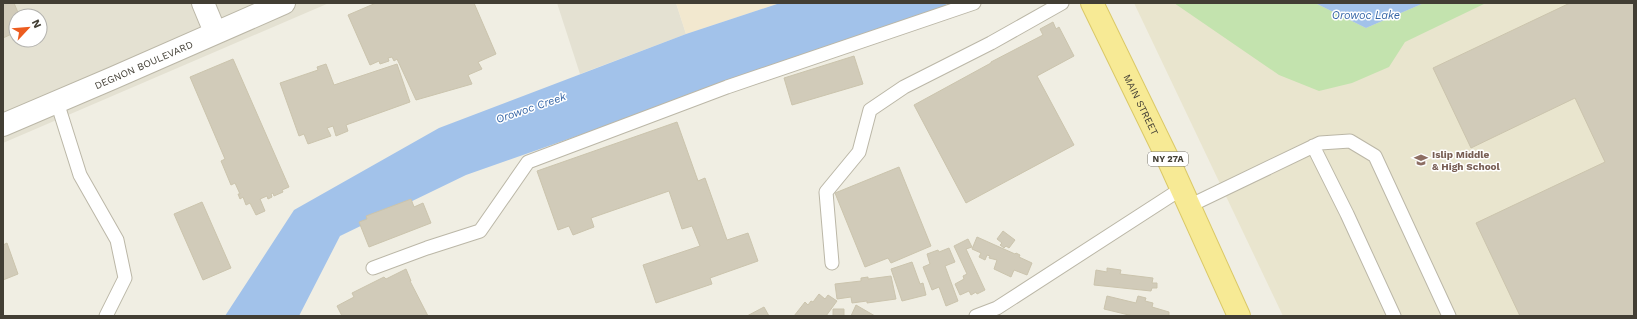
<svg xmlns="http://www.w3.org/2000/svg" width="1637" height="319" viewBox="0 0 1637 319" font-family="'Work Sans',sans-serif">
<style>
.residential{fill:#e4e1d2;fill-rule:evenodd}
.commercial{fill:#f2e8cf}
.education{fill:#e9e5ce}
.green{fill:#c3e3ae}
.water{fill:#a2c2ea}
.building{fill:#d1cbb9;stroke:#cbc4ad}
.lines{fill:none;stroke-linecap:round;stroke-linejoin:round}
.lane-casing{stroke:#bbb7a7;stroke-width:15}
.street-casing{stroke:#bbb7a7;stroke-width:24}
.primary-casing{stroke:#dbc967;stroke-width:24}
.lane{stroke:#fff;stroke-width:13}
.street{stroke:#fff;stroke-width:22}
.primary{stroke:#f7ea95;stroke-width:22}
.labels{text-anchor:middle;dominant-baseline:central;stroke-width:3;stroke-linejoin:round;paint-order:stroke}
.shield{fill:#fff;stroke:#7b7871;stroke-width:1}
.shield-label{font-size:9px;font-weight:bold;fill:#423e34}
.street-label{font-size:10px;fill:#423e34;stroke:#fff}
.education-label{font-size:10px;font-weight:bold;fill:#785e54;stroke:#fff;text-anchor:start}
.water-label{font-size:11px;font-style:italic;fill:#3565a6;stroke:#fff}
</style>
<rect width="100%" height="100%" fill="#f0eee3"/>
<path class="residential" d="M3 3H329L3 143ZM16 16H40V40H16Z
M557 3H676L686 34 580 74Z"/>
<path class="commercial" d="M676 3H780L686 34Z"/>
<path class="education" d="M1134 3H1634V316H1283Z"/>
<path class="green" d="M1174 3H1315L1366 28 1424 3H1486L1405 42 1389 67 1352 83 1319 91 1279 75Z"/>
<path class="water" d="M780 3H949L938 9 466 175 340 236 299 316H225L294 210 439 128 686 34Z
M1315 3H1424L1366 28Z"/>
<path class="building" d="M3 3H14L19 15 24 12 26 16H16V32L3 38Z
M376 3H474L496 54 478 62 482 69 468 75 472 84 416 100 397 59 394 61 392 57 388 58 389 61 380 64 379 61 370 65 348 15Z
M1570 3H1634V316H1520L1476 223 1605 162 1575 98 1471 148 1433 68Z
M1053 22 1056 29 1059 27 1074 56 1037 76 1074 145 966 203 914 105 991 63V62L1043 35 1040 29Z
M854 56 863 84 792 105 784 78Z
M233 59 289 187 282 190 283 192 274 196 273 193 271 194 272 197 268 199 267 196 260 199 265 211 256 215 250 203 246 205 243 197 240 199 238 194H240L235 183 231 185 221 161 225 159 190 77Z
M326 64 334 85 397 64 410 102 346 125 348 131 336 136 333 126 327 128 331 136 308 144 304 134 299 136 280 83 318 70 317 67Z
M677 122 698 181 705 178 727 240 748 233 758 261 710 278 712 284 656 303 643 265 700 246 692 226 682 229 669 191 591 218 594 227 573 235 569 226 558 230 537 171Z
M899 167 931 246 891 263 888 258 865 267 835 193Z
M411 199 414 207 423 203 431 223 369 247 359 222 367 219 366 216Z
M202 202 231 268 203 280 174 214Z
M1003 231 1015 240 1009 248 1006 246 1004 248 1000 245 1002 243 997 239Z
M977 237 1015 254 1016 253 1020 255 1019 257 1032 263 1027 275 1014 270 1011 277 994 269 997 260 989 258 990 256 987 255 985 260 979 257 981 253 972 249Z
M968 239 972 247 966 249 985 290 977 294 976 292 971 295 969 291 960 295 955 284 964 279 963 276 967 274 954 246Z
M7 243 18 274 3 280V245Z
M949 248 955 262 945 266 958 301 946 306 939 287 932 290 923 267 930 264 927 254 938 250 939 252Z
M912 262 920 284 923 283 926 295 902 301 891 269Z
M1107 268 1121 270 1120 274 1153 278 1152 283H1157V288H1152L1151 291 1094 285 1096 270 1107 272Z
M406 269 411 281H410L428 316H342L337 306 354 297 352 293 384 277 386 279Z
M891 276 896 299 867 303V301L852 303 851 297 837 299 835 284 861 281V278L868 277V279Z
M819 294 825 299 828 295 837 301 826 316H794L805 302 808 305 811 301 813 302Z
M1107 296 1136 303 1138 296 1146 298 1145 301 1153 303 1152 307 1169 312V316H1133L1104 309Z
M856 305 875 316H851Z
M764 307 769 316H747Z
M833 309H844V316H833Z"/>
<g class="lines">
<g class="lane-casing">
<path id="lane" d="M57 102 80 175 117 240 125 278 106 316
M1313 146 1347 214 1394 316
M1189 206 1320 143 1350 141 1375 156 1449 316
M832 263 826 192 859 152 870 110 904 87 991 43 1062 3
M373 268 427 248 480 231 528 162 727 87 974 3
M976 316 997 308 1181 189"/>
</g>
<g class="street-casing">
<g id="street">
<path d="M203 3 215 32"/>
<path id="s1" d="M3 125 113 78 284 3"/>
</g>
</g>
<g class="primary-casing">
<g id="primary">
<path id="s2" d="M1092 3 1168 159 1239 316"/>
</g>
</g>
<use href="#lane" class="lane"/>
<use href="#street" class="street"/>
<use href="#primary" class="primary"/>
</g>
<defs>
<g id="school-bare" transform="scale(1.08)"><path d="M0-5L7-2L0 1L-7-2ZM-4 1L0 2.5L4 1V4Q0 6-4 4Z" fill="#8d6e63" stroke="#fff" stroke-width="2.5" paint-order="stroke"/></g>
</defs>
<g fill-rule="evenodd">
<use href="#school-bare" x="1421" y="160"/>
</g>
<g class="labels">
<rect class="shield" x="1148" y="152" width="40" height="14" rx="3"/>
<g class="shield-label">
<text x="1168" y="159">NY 27A</text>
</g>
<g class="street-label">
<text stroke="none"><textPath href="#s1" startOffset="153">DEGNON BOULEVARD</textPath></text>
<text stroke="none"><textPath href="#s2" startOffset="113">MAIN STREET</textPath></text>
</g>
<g class="education-label">
<text x="1432" y="154">Islip Middle<tspan x="1432" dy="12">&amp; High School</tspan></text>
</g>
<g class="water-label">
<text x="1366" y="15">Orowoc Lake</text>
<text transform="translate(531 108) rotate(-19)">Orowoc Creek</text>
</g>
</g>
<rect width="1637" height="319" fill="none" stroke="#423e34" stroke-width="8"/>
<g transform="translate(28 28) rotate(64)"><circle r="19" fill="#ffffff" stroke="#b3b2ae"/>
<path d="M0-3L7 15L0 10L-7 15Z" fill="#ec5c1f"/>
<text y="-6" font-size="11" font-weight="bold" text-anchor="middle" fill="#423e34">N</text>
</g>
</svg>
